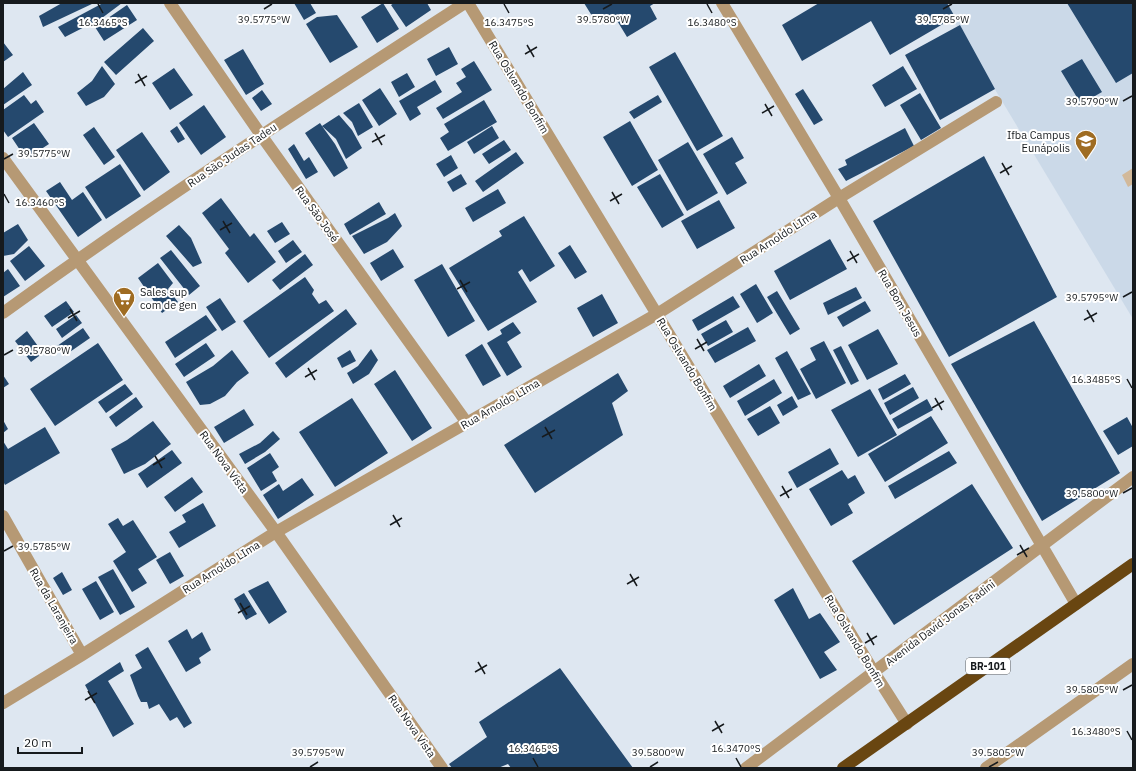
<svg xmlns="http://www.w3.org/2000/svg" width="1136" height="771" viewBox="0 0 1136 771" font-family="'IBM Plex Sans',sans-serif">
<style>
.built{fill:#cbd9e8}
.green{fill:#d2b99a}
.building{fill:#25496e}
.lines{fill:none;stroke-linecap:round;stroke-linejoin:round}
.street{stroke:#b69974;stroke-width:12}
.highway{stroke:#694611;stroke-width:12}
.ticks{fill:none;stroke:#161a1d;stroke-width:1.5}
.labels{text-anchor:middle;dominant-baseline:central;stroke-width:4;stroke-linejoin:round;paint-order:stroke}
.shield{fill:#fff;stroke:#5c5f61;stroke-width:1}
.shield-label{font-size:10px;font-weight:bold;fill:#161a1d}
.street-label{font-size:11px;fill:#161a1d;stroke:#fff}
.poi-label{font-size:11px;fill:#161a1d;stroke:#fff;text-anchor:end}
.ticks-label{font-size:10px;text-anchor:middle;fill:#161a1d;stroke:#fff;stroke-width:4;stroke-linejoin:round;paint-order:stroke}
</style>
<rect width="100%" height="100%" fill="#dee7f1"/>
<path class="built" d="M943 3H1133V319Z"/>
<path class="green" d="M1133 168V184L1128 187 1122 175Z"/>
<path class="building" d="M62 3H94L43 27 39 16Z
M103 3H122L102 18 65 37 58 27Z
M294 3H310L316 13 304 20Z
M383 3 399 29 377 43 361 17Z
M394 3H427L431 10 406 27 391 5Z
M584 3H655L650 6 657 19 627 37 613 14 597 24Z
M819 3H947L955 17 890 55 871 21 802 61 782 25Z
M1067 3H1133V73L1116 83Z
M127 5 137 20 104 41 95 27Z
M337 15 358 47 330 63 306 24 317 17Z
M960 25 995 89 940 120 905 55Z
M143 28 154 41 116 75 104 62Z
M3 42 13 55 3 62Z
M449 47 458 64 436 76 427 59Z
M243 49 264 84 246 95 224 60Z
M675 52 723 136 697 151 649 67Z
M1082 59 1102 92 1081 104 1061 71Z
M474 61 492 90 443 119 436 108 462 92 456 83 466 77 461 69Z
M102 66 115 84 104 97 86 106 77 93 92 81Z
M903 66 917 89 885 107 872 85Z
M174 68 193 95 170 110 152 83Z
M23 72 32 85 3 105V89Z
M407 73 415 87 399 97 391 82Z
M435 80 442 92 417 107 421 114 410 121 399 101Z
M380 88 397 114 379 126 362 100Z
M803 89 823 120 814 125 795 94Z
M262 90 272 104 261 111 252 98Z
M920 93 941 128 921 140 900 105Z
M24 95 31 104 36 100 44 112 8 137 3 130V110Z
M658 95 662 102 634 119 629 112Z
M484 100 497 122 448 151 440 138 449 132 444 124Z
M359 103 373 127 358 136 352 122 343 113Z
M204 105 226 137 201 155 179 123Z
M339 115 352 130 362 148 346 159 336 139 322 126 335 144 348 168 334 177 305 133 320 123 322 126Z
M630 121 658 170 632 186 603 137Z
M34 123 49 144 26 159 12 138Z
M177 126 185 139 178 143 170 131Z
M492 126 499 138 474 154 467 142Z
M94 127 115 157 104 165 83 135Z
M905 128 914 146 846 181 838 169 847 165 845 160Z
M142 132 170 172 144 191 116 150Z
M732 137 744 158 735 163 747 183 727 195 703 154Z
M504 140 511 150 489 164 482 154Z
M688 142 718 193 687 211 658 160Z
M294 144 304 161 309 157 318 172 306 179 288 149Z
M516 152 524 163 483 192 475 181Z
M451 155 458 168 444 177 436 164Z
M984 156 1057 297 949 357 873 221Z
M120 164 141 196 106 219 85 187Z
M461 174 467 184 453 192 447 182Z
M660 174 684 215 662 228 637 187Z
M60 182 72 200 83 192 102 220 78 237 46 191Z
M498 189 506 203 473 222 465 208Z
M221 198 250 237 254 233 276 262 248 283 225 253 229 249 202 213Z
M719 200 735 228 697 249 681 221Z
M379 202 386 214 350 235 344 224Z
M395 213 402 226 387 242 364 254 352 236 388 218Z
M524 216 555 266 530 282 522 269 518 272 537 302 488 331 449 268 502 236 499 231Z
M282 222 290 234 275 243 267 231Z
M18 224 28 240 14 254 3 256V233Z
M179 225 191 238 202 263 193 267 166 236Z
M830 239 847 269 790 300 774 271Z
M293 240 302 252 286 263 278 251Z
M570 245 587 272 575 279 558 253Z
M29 246 45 266 25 281 10 261Z
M393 249 404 267 381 281 370 263Z
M171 250 200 286 189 295 160 258Z
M305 254 313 265 280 290 272 280Z
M158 263 173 283 168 289 178 302 162 313 138 278Z
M442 264 475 321 448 337 414 280Z
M8 269 20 286 3 297V273Z
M305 277 314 290 312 294 319 304 326 300 334 311 269 358 243 321Z
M756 284 773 313 757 323 740 294Z
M856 287 862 298 828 315 823 303Z
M777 291 800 329 790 335 767 297Z
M602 294 618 323 593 337 577 308Z
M733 296 740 307 698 331 692 320Z
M220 298 236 322 222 331 206 307Z
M66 301 74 312 52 327 44 316Z
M865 301 871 311 843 327 837 317Z
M346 309 357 324 286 378 275 363Z
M76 315 82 323 62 338 56 329Z
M206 315 217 330 175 358 165 342Z
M726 320 733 332 708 346 701 334Z
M1034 321 1120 473 1042 521 951 364Z
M513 322 521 333 507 342 522 367 507 376 487 343 502 334 500 330Z
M748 327 756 341 715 363 707 350Z
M83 328 90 338 64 356 57 346Z
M878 329 898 364 867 380 848 345Z
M27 331 43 353 31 362 15 341Z
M824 341 846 383 816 399 800 369 816 360 810 348Z
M98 343 123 380 55 426 30 389Z
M206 343 215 356 184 377 175 364Z
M482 344 501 376 483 386 465 355Z
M841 346 859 381 851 385 833 350Z
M371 349 378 360 369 374 353 384 347 373 358 366Z
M232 350 249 373 237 382 225 396 210 404 200 405 186 382 213 366Z
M350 350 356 361 342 368 337 358Z
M787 351 811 394 798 400 775 358Z
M759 364 766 376 730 398 723 386Z
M395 370 432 428 412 441 374 384Z
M618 373 628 391 612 403 623 435 535 493 504 445Z
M905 374 911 384 883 400 878 389Z
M3 375 9 384 3 388Z
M774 379 782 393 745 416 737 401Z
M125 384 133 394 106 413 98 402Z
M913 387 919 398 890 415 884 403Z
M870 389 897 435 858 457 831 410Z
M792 396 798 407 783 416 777 405Z
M136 397 143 407 116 427 109 417Z
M352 398 388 453 335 487 299 432Z
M927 399 933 410 898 429 892 419Z
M770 406 780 423 758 436 747 419Z
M244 409 254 425 224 443 214 427Z
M931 416 948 443 885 482 868 454Z
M1127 417 1133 428V446L1118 455 1103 431Z
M3 420 8 429 3 433Z
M153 421 171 444 145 464 124 474 111 449 127 440Z
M45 427 60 453 5 485 3 481V441L8 449Z
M273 431 280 439 265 452 245 464 239 454 260 443Z
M830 448 839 464 797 488 788 472Z
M172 450 182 463 147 488 138 474Z
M949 451 957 463 895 499 888 486Z
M270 453 279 467 272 472 277 481 261 491 247 468Z
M842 470 848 479 855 475 865 493 848 504 853 513 831 526 809 489Z
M192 477 203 492 175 512 164 497Z
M302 478 314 495 278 519 263 495 279 484 283 491Z
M972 484 1013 548 894 625 852 561Z
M203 503 216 526 179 548 169 532 186 522 182 515Z
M118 518 123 526 133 520 157 557 138 569 147 583 132 592 113 561 126 552 108 524Z
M170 552 184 576 170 584 156 560Z
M113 569 135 607 120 615 98 577Z
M62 572 72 590 63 595 53 578Z
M96 581 114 612 100 620 82 589Z
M268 581 287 612 269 624 248 591Z
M793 588 809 619 820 613 840 642 824 652 837 670 820 679 774 600Z
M244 593 257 614 246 620 234 599Z
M187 629 192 639 202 632 211 650 199 658 201 663 186 672 168 641Z
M148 647 192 723 184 728 177 717 170 721 159 704 149 709 147 702H141L138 696 130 675 142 668 135 655Z
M120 662 124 671 108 681 134 724 113 737 85 685Z
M560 668 633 768H511L508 764 498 768H452L449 764 487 737 479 722Z"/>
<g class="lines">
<path class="street" d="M170 3 261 135 467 423
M468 3 874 672 907 724
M722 3 839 198 1076 604
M3 158 276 532 442 768
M3 313C153 204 309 104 465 3
M3 516 82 655
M3 703 82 655 276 532 657 314 839 198 996 102
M746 768 1133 477
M986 768 1133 664"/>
<path class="highway" d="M843 768 1133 564"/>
</g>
<path class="ticks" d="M98 4 103 13M504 4 509 13M707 4 712 13M264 9 272 4M603 9 612 4M943 9 952 4M527 45 534 57M525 54 537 47M138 74 145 86M135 83 147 76M1123 101 1132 96M765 104 772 116M762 113 774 106M375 133 382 145M372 142 385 135M4 159 13 154M1002 163 1009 175M1000 173 1012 166M612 192 619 204M4 194 9 203M610 201 622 194M223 221 230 233M220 230 232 223M850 251 857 263M847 261 859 254M460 280 467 292M457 289 470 282M1123 297 1132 292M70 309 77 321M1087 310 1094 322M68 318 80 311M1084 320 1097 313M697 339 704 351M695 349 707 342M4 355 13 350M308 368 315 380M305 377 317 370M1127 379 1132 388M935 398 942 410M932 408 944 401M545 427 552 439M542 437 555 430M155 456 162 468M153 465 165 458M782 486 789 498M1123 493 1132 488M780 496 792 489M393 515 400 527M390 525 402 518M1020 545 1027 557M4 551 13 546M1017 555 1029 548M630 574 637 586M627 584 639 577M240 603 247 615M238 613 250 606M867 633 874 645M865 643 877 636M478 662 485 674M475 672 487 665M1123 690 1132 685M88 691 95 703M85 700 97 693M715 721 722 733M712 731 724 724M1127 731 1132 740M533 758 538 767M736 758 741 767M310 767 318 762M650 767 658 762M989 767 998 762"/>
<defs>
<g id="university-pin" transform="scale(1.15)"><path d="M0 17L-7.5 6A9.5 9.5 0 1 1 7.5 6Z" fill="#9f6c22" stroke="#fff"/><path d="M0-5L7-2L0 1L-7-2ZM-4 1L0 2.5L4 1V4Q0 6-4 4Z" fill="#fff"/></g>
<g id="supermarket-pin" transform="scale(1.15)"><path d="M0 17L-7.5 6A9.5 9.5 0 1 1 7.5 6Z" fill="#9f6c22" stroke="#fff"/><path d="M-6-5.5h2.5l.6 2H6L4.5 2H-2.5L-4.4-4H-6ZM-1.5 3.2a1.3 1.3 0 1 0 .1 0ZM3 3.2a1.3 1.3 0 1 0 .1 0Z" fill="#fff"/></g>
</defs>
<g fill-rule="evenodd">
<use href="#university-pin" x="1086" y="141"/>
<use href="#supermarket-pin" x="124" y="298"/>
</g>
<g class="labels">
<rect class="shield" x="966" y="658" width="44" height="16" rx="3"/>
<g class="shield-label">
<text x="988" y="666">BR-101</text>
</g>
<g class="street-label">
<text transform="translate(519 87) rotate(59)">Rua Oslvando Bonfim</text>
<text transform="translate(232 155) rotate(-34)">Rua São Judas Tadeu</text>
<text transform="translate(317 214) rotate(54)">Rua São José</text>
<text transform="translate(778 237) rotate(-33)">Rua Arnoldo LIma</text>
<text transform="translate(900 303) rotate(60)">Rua Bom Jesus</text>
<text transform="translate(687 364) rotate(59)">Rua Oslvando Bonfim</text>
<text transform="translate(500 404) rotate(-30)">Rua Arnoldo LIma</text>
<text transform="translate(224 462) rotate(54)">Rua Nova Vista</text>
<text transform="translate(221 567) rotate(-32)">Rua Arnoldo LIma</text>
<text transform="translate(54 606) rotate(60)">Rua da Laranjeira</text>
<text transform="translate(940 623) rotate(-37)">Avenida David Jonas Fadini</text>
<text transform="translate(855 641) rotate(59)">Rua Oslvando Bonfim</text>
<text transform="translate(412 726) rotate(55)">Rua Nova Vista</text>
</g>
<g class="poi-label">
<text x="1070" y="135">Ifba Campus<tspan x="1070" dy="13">Eunápolis</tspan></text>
<text x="140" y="292" text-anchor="start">Sales sup<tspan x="140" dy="13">com de gen</tspan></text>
</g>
</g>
<g class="ticks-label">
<text x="264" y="23">39.5775°W</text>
<text x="603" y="23">39.5780°W</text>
<text x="943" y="23">39.5785°W</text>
<text x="103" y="26">16.3465°S</text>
<text x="509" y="26">16.3475°S</text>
<text x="712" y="26">16.3480°S</text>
<text x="1092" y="105">39.5790°W</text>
<text x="44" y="157">39.5775°W</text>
<text x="40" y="206">16.3460°S</text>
<text x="1092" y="301">39.5795°W</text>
<text x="44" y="354">39.5780°W</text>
<text x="1096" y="383">16.3485°S</text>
<text x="1092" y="497">39.5800°W</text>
<text x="44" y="550">39.5785°W</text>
<text x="1092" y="693">39.5805°W</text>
<text x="1096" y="735">16.3480°S</text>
<text x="533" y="752">16.3465°S</text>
<text x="736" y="752">16.3470°S</text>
<text x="318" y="756">39.5795°W</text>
<text x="658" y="756">39.5800°W</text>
<text x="998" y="756">39.5805°W</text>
</g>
<rect width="1136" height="771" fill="none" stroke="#161a1d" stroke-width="8"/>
<path d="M18 747v6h64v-6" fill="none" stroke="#161a1d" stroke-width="2"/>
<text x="24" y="747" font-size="12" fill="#161a1d" stroke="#ffffff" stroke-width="3" paint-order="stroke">20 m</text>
</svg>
